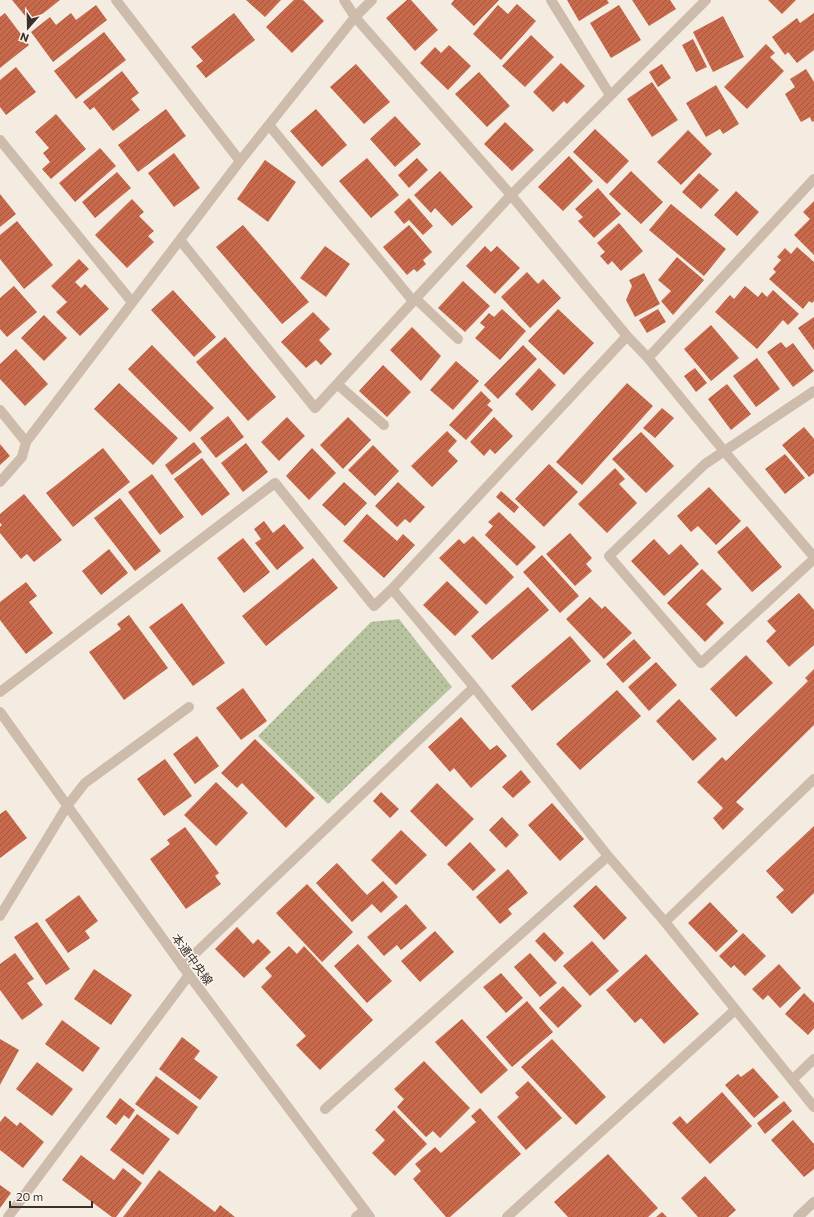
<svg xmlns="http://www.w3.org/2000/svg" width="814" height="1217" viewBox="0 0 814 1217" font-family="Commissioner,'Noto Sans JP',sans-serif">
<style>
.grass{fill:url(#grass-dots)}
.building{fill:url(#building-hatch)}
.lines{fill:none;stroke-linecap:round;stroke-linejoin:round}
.minor{stroke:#cdbbac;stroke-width:10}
.labels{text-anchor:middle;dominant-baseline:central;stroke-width:3;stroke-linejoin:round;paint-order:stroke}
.street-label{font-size:12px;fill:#3b302b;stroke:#fbf5ee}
</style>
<defs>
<pattern id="grass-dots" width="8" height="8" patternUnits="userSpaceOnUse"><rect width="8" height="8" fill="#b8c4a0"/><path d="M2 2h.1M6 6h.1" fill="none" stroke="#97a083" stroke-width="1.8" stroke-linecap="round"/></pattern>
<pattern id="building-hatch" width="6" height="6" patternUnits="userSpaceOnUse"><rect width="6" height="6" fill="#c8694b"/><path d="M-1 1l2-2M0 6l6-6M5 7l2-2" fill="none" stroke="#a4573f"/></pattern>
</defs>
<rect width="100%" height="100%" fill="#f4ebe1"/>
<path class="grass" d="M399 619 452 687 328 804 258 736 371 622Z"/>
<path class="building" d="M12 0H60L31 23Z
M246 0H281L265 17Z
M294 0H303L324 21 292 53 266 27Z
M407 0H411L438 30 415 51 386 18Z
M454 0H499L474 26 451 4Z
M567 0H607L609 3 579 21Z
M632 0H670L676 9 649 26Z
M768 0H796L782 14Z
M517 4 536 21 501 60 473 34 498 5 508 14Z
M96 5 107 20 53 62 31 32 50 17 56 25 71 13 76 20Z
M619 5 641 40 611 58 590 23Z
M5 13 29 45 0 68V17Z
M234 13 255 40 206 78 196 66 203 61 191 47Z
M814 13V50L797 63 788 52 785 55 772 37 797 18 800 23Z
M723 16 744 57 713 72 693 32Z
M104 32 126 60 76 99 54 71Z
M531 35 554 57 525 87 502 66Z
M693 39 707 67 696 72 682 45Z
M766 44 775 53 770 57 784 71 747 109 724 87Z
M449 45 471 66 448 90 420 63 435 47 441 53Z
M561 63 585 86 567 104 564 101 553 112 533 92Z
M356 64 390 102 364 124 330 87Z
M662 64 671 78 658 87 649 72Z
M16 67 36 92 6 115 0 107V80Z
M806 69 814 82V121L812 122 810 117 801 122 785 94 795 87 790 79Z
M122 71 139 93 131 99 140 110 113 131 94 107 90 110 83 102Z
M479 72 510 106 487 127 455 94Z
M652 82 678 120 652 137 627 99Z
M716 85 739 124 723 134 720 129 706 137 686 103Z
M166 109 186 136 138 172 118 145Z
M316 109 347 145 322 167 290 131Z
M56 114 86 149 51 179 42 169 50 162 43 153 49 148 35 132Z
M395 116 421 144 395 167 370 139Z
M505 122 534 150 512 171 484 144Z
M595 129 629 161 607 184 573 152Z
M688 130 712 154 681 185 657 162Z
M100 148 116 166 75 202 59 183Z
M174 153 200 188 174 207 148 173Z
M569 156 593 181 563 211 538 187Z
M367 158 399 195 371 218 339 181Z
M417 158 428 170 409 188 398 175Z
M265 160 296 182 268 222 237 199Z
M440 171 473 207 452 226 435 208 431 213 414 195Z
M631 171 663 202 641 224 609 194Z
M117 172 131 188 95 218 82 202Z
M699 173 719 190 701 209 682 192Z
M598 188 621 214 594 238 578 221 583 217 575 209Z
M736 191 759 212 737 236 714 215Z
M0 194 16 214 0 227Z
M409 198 433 226 423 235 409 220 404 224 394 212Z
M132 199 144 212 139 216 154 231 148 236 154 242 127 268 95 235Z
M814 201V255L794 235 810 219 803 212Z
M671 204 726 249 704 276 649 230Z
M17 221 53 265 24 289 0 259V235Z
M619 223 643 251 621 271 612 261 608 265 600 256 605 252 597 243Z
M243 225 309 302 282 324 216 247Z
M409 225 432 252 423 260 426 264 417 272 414 269 407 275 383 247Z
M325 246 350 264 326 297 300 278Z
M485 246 491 252 497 246 520 268 495 294 466 266Z
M797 247 814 262V301L812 303 809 301 803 309 769 279 776 272 773 269 781 260 777 257 785 248 791 254Z
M677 257 704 280 673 315 661 301 671 291 658 280Z
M79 259 89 269 75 282 81 288 85 284 109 309 80 336 56 312 67 302 51 286Z
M527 272 538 284 543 279 561 298 530 328 501 297Z
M644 273 660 304 635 317 626 300 632 286 629 280Z
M463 281 490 306 465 332 438 308Z
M14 286 37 312 7 337 0 329V298Z
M745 286 758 297 762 292 767 297 773 290 799 314 788 325 783 320 757 349 715 312 730 295 734 299Z
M173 290 216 337 194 357 151 310Z
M502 309 526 331 500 360 475 338 485 327 480 323 489 313 494 317Z
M558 309 594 343 564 375 528 341Z
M658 309 666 322 647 333 639 320Z
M313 312 330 329 319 340 332 354 321 365 316 360 306 368 281 342Z
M44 315 67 338 44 361 21 338Z
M814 317V350L798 328Z
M711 325 739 358 711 381 684 349Z
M412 327 441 356 421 381 390 350Z
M225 337 276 397 248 421 196 362Z
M781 342 786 348 793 343 814 371 793 387 767 352Z
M152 345 214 408 190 432 128 369Z
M523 345 537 359 498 399 484 385Z
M16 349 48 384 25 406 0 379V364Z
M757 358 780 389 756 407 733 376Z
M456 361 479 381 453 410 430 390Z
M383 365 411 392 387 417 359 391Z
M539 368 556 385 532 411 515 394Z
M695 368 707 383 696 392 684 376Z
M119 383 178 438 153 465 94 409Z
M627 383 653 406 582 485 556 462Z
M727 384 751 414 731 430 708 399Z
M481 391 491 401 487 405 493 410 466 440 449 425Z
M662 408 674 418 655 438 643 428Z
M228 416 244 437 216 458 200 438Z
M287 417 305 436 279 461 261 442Z
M348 417 371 440 343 469 320 445Z
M494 417 513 436 495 454 490 449 484 456 470 442Z
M804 427 814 439V473L809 477 782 445Z
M447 431 457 441 448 451 458 461 432 487 411 466Z
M641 432 674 466 646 493 612 459Z
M194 442 202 452 172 475 165 465Z
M246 443 268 472 243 492 221 463Z
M0 444 10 456 0 465Z
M373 445 399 471 375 496 348 470Z
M103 448 130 482 73 527 46 493Z
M312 448 336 473 309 500 286 476Z
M785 454 805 478 785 494 765 469Z
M202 458 230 494 202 516 174 479Z
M549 464 578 492 544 527 515 499Z
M615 468 625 479 619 484 637 503 607 533 578 504Z
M152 474 184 517 160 535 128 492Z
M344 482 367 503 345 526 322 505Z
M398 482 425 507 410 523 405 519 397 527 375 506Z
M709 487 741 521 716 545 698 526 691 532 677 516Z
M501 491 519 507 514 513 496 497Z
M24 494 62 540 34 562 27 554 21 559 0 533V527L2 525 0 523V514Z
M120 498 161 551 135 571 94 518Z
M499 512 536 547 517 566 485 535 493 526 488 522Z
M367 514 397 541 403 534 415 545 384 578 343 541Z
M264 521 273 533 284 524 304 548 277 570 255 543 261 539 254 529Z
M747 526 782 567 752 592 717 552Z
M570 533 592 558 586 564 592 571 575 586 546 554Z
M473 536 514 577 486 605 439 558 459 539 464 544Z
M243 538 270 572 244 593 217 558Z
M654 539 669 555 681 544 699 564 664 596 631 561Z
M109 549 128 573 101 595 82 571Z
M542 555 579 596 560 613 523 572Z
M313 558 338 588 266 646 242 616Z
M702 569 722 589 706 604 724 623 705 642 667 603Z
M447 581 479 612 455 636 423 605Z
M26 582 37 596 29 602 53 633 26 654 0 620V602Z
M528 587 549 610 492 660 471 636Z
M799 593 814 610V645L789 667 766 641 776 631 767 621Z
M590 597 602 609 605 606 632 633 604 659 566 619Z
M182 603 225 663 193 686 149 627Z
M129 615 168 668 124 700 89 652 121 629 117 624Z
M570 636 591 661 532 711 511 686Z
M634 639 651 658 623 683 606 664Z
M746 655 773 683 736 717 710 689Z
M656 662 677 685 649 711 628 687Z
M814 669V725L736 802 744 809 723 830 713 818 723 808 697 782 722 757 726 761 808 681 805 678Z
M243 688 267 721 241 740 216 708Z
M617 690 641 716 580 770 556 744Z
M679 699 717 739 693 761 656 721Z
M461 717 490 750 497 745 507 756 471 788 454 768 450 772 428 747Z
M197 736 219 766 195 784 173 754Z
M255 739 315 798 286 828 242 783 237 788 221 773Z
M165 759 192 796 164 816 137 779Z
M521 770 531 782 513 798 502 787Z
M216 782 248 813 216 846 184 815Z
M437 783 474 819 446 847 410 811Z
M381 792 399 809 390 818 373 801Z
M552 803 584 839 560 861 528 825Z
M6 810 27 838 0 858V814Z
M502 817 519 835 506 848 489 830Z
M814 826V893L792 914 776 897 784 890 766 871Z
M185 827 219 873 215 876 221 884 186 909 150 859 170 844 167 840Z
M401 830 427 855 396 885 371 860Z
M470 842 496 870 473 891 447 864Z
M337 863 367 895 383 881 398 897 381 913 372 904 352 922 316 883Z
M508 869 528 893 508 909 512 914 500 924 476 897Z
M307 884 353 932 322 962 276 913Z
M596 885 627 918 604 940 573 906Z
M79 895 98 921 85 931 90 938 68 953 45 920Z
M710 902 738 931 716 952 688 923Z
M406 904 427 928 401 950 397 945 384 956 367 937Z
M37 922 70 969 46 985 14 937Z
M237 927 253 944 258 939 271 952 244 978 215 949Z
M435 931 454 952 420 982 401 961Z
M544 932 564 953 555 962 535 941Z
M743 933 766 956 745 976 734 965 731 968 719 956Z
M592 941 619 971 590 996 563 966Z
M358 944 392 981 367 1003 334 966Z
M289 946 297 954 304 946 373 1020 320 1070 296 1045 306 1036 261 987 272 976 265 968Z
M15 953 34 979 27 983 43 1005 22 1020 0 990V964Z
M530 953 557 983 540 997 514 967Z
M646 954 699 1014 664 1044 641 1018 635 1023 606 990Z
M779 964 801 988 780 1008 768 995 763 1000 752 989Z
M94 969 132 995 111 1025 74 999Z
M501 973 523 998 506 1013 483 987Z
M563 986 582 1006 558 1028 539 1008Z
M804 993 814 1003V1028L808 1035 785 1014Z
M527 1001 553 1032 512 1067 486 1037Z
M462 1019 508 1070 481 1094 435 1042Z
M62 1020 100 1048 83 1072 45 1044Z
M182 1037 200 1051 194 1059 218 1077 200 1100 159 1069Z
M0 1039 19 1050 0 1085Z
M552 1039 606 1097 576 1125 521 1067Z
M424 1061 470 1108 440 1138 433 1131 426 1137 397 1107 404 1099 394 1089Z
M37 1062 73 1089 52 1116 16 1089Z
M753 1068 779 1097 754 1118 725 1085 738 1074 741 1077Z
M156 1076 198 1107 178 1135 135 1104Z
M528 1081 562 1118 526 1150 497 1117 519 1097 515 1093Z
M722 1092 752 1126 710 1164 672 1123 680 1116 687 1124Z
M120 1098 135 1110 129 1119 124 1115 116 1125 106 1117Z
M784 1101 792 1111 765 1134 757 1123Z
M480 1108 521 1154 450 1217H446L413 1179 421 1171 415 1164 435 1147 441 1153 476 1122 471 1116Z
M394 1110 427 1144 395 1176 372 1153 385 1140 375 1130Z
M137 1114 170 1139 143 1175 110 1150Z
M5 1116 17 1126 20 1122 44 1142 23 1168 0 1150V1122Z
M793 1120 814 1144V1169L804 1177 771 1140Z
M608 1154 658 1208 648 1217H568L554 1202Z
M81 1155 114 1180 123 1168 142 1183 116 1217H112L62 1180Z
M159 1170 215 1212 220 1205 235 1217H123Z
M705 1176 736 1210 728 1217H698L681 1198Z
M0 1185 11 1193 0 1208Z
M662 1212 667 1217H656Z"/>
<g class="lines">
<path class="minor" d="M116 0 240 161
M344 0 355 17 511 195 627 336 648 358 724 451 814 557
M551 0 610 95
M269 125 413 301
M0 140 132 302
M180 240 315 408 511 195 706 0
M415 298 458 339
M648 358 814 179
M337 384 384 425
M814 391 705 464 609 556 701 663 814 559
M0 410 26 442
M0 482 22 457 26 442 240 161 355 17 372 0
M392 589 474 687 608 856 665 922 814 1107
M0 692 275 483 374 606 392 589 627 336
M0 712 189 975 370 1217
M0 916 67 806 85 783 189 707
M665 922 814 779
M182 966 474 687
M792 1080 814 1059
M325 1109 608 856
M8 1217 189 975
M356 1217 365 1210
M507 1217 735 1010
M798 1217 814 1202"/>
</g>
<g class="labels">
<g class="street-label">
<text transform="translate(193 959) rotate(54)">本通中央線</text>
</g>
</g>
<g transform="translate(28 28) rotate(200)" stroke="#fbf5ee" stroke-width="3" paint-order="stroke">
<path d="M0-3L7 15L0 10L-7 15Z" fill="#3b302b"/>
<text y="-6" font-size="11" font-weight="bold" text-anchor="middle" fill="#3b302b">N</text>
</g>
<path d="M10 1201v6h82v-6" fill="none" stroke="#3b302b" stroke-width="2"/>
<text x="16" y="1201" font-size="12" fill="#3b302b" stroke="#fbf5ee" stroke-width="3" paint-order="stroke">20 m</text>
</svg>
